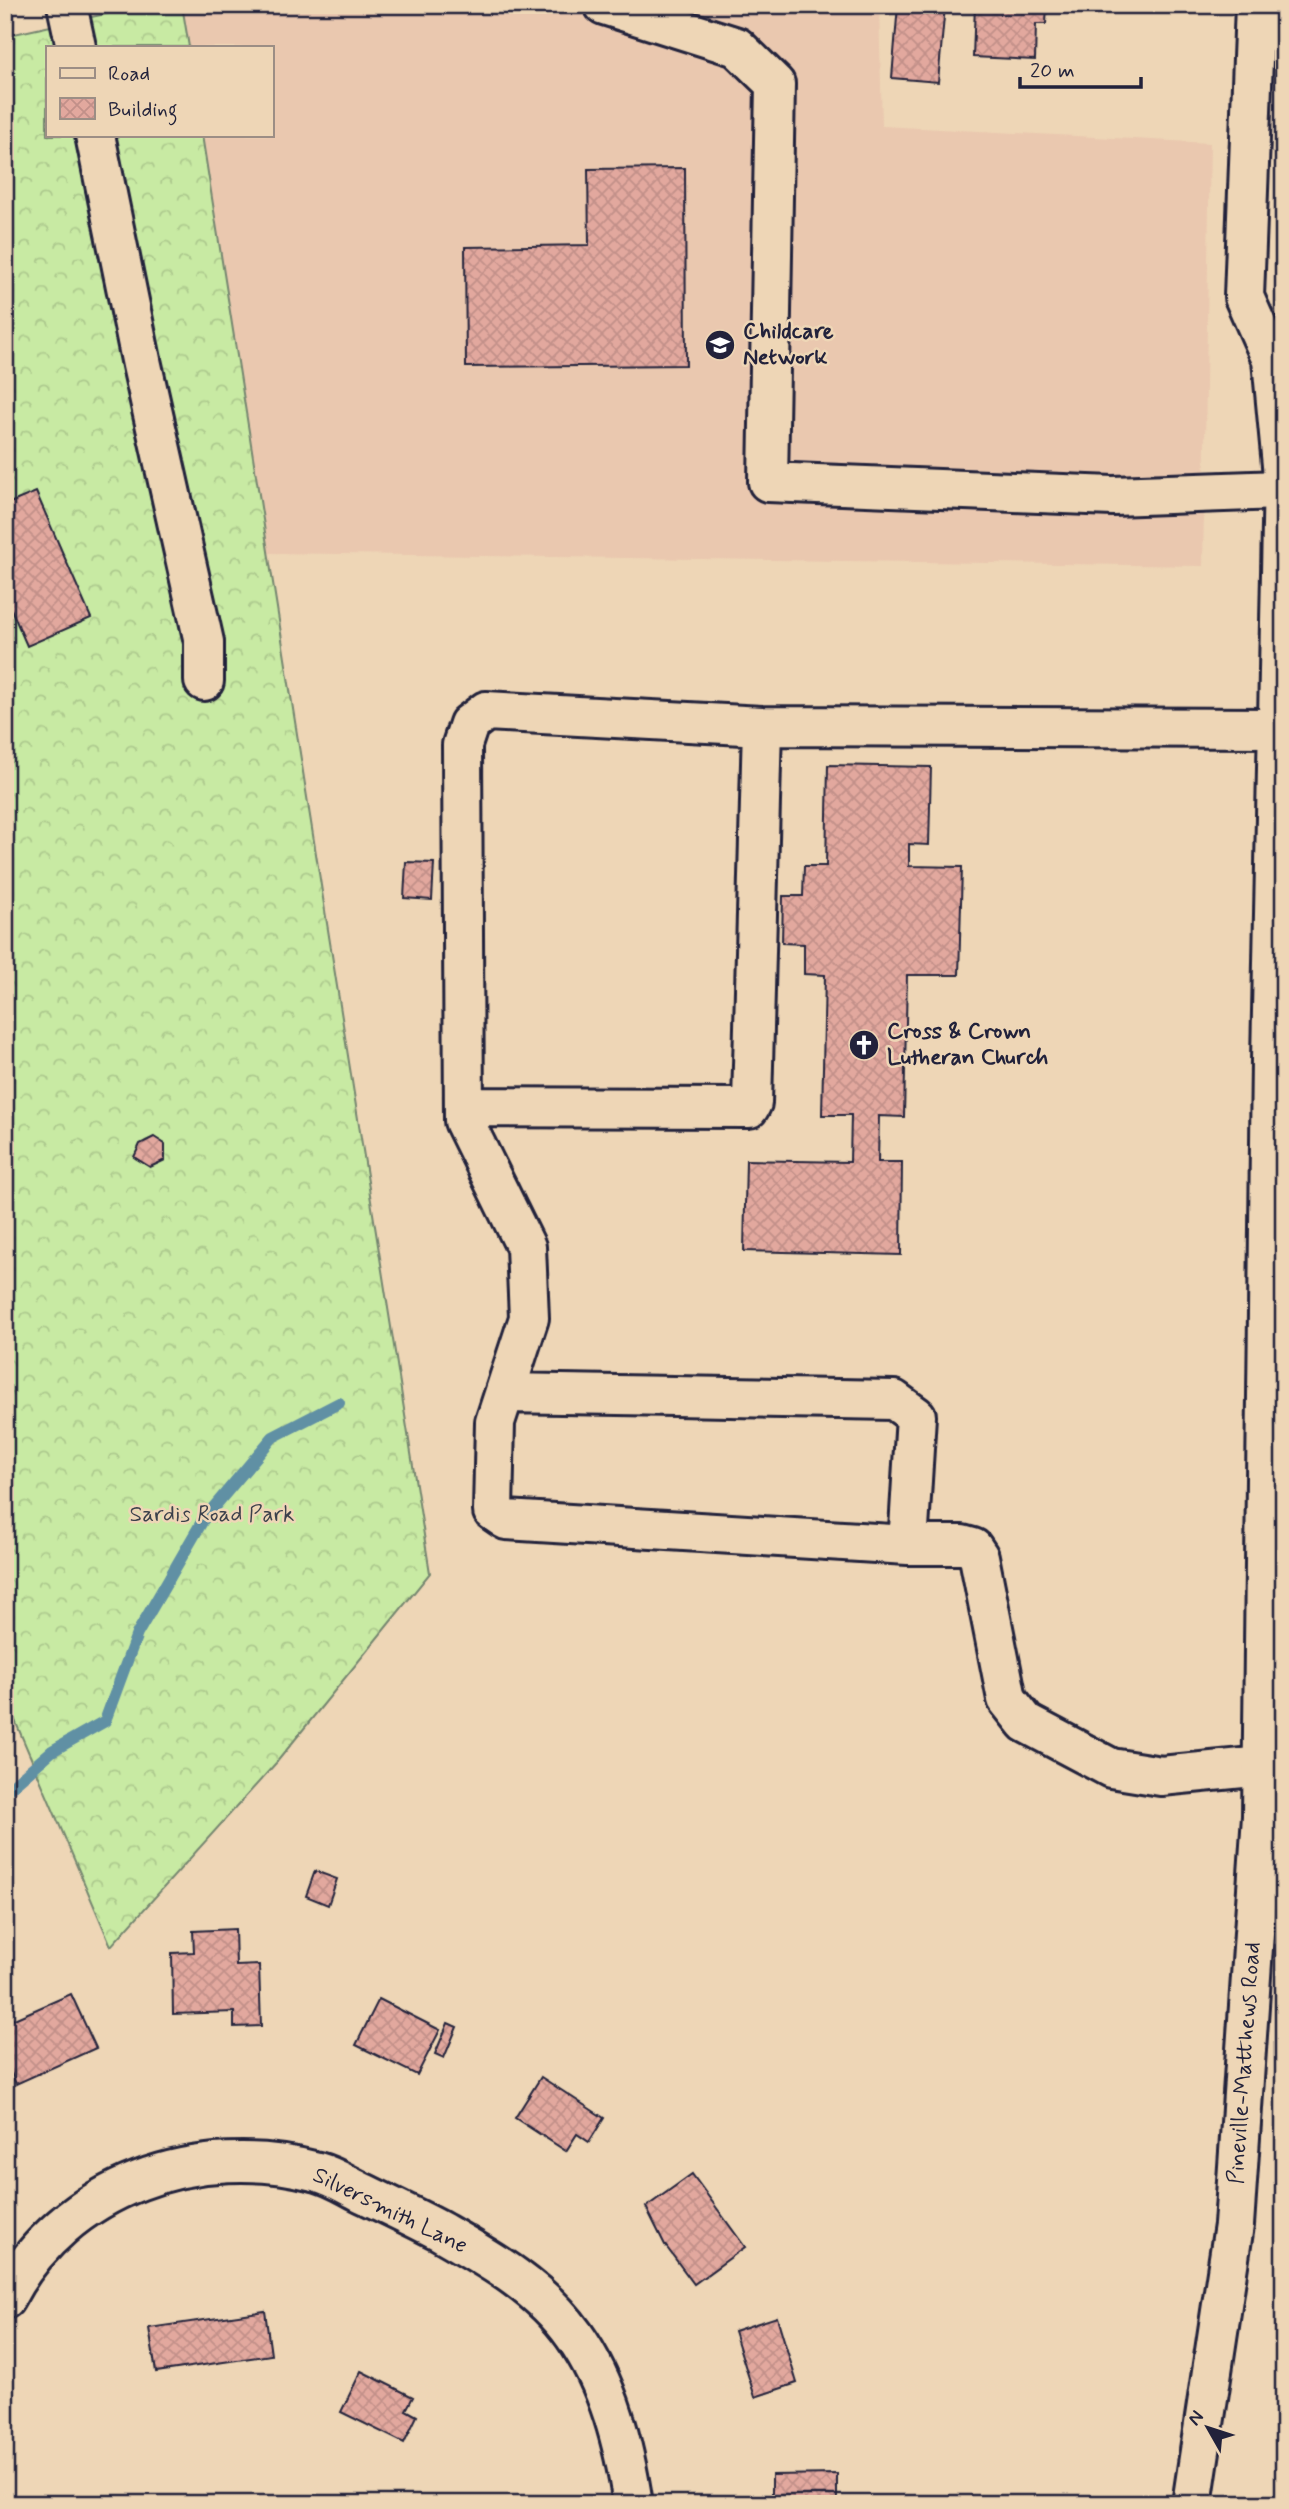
<svg xmlns="http://www.w3.org/2000/svg" width="1289" height="2509" viewBox="0 0 1289 2509" font-family="Mynerve,sans-serif">
<style>
.built{fill:#eac8af}
.forest{fill:url(#forest-crowns);stroke:#75866f;stroke-width:2}
.lines{fill:none;stroke-linecap:round;stroke-linejoin:round}
.stream{stroke:#6190a4;stroke-width:12}
.building{fill:url(#building-cross-hatch);stroke:#22223b;stroke-width:2}
.minor-casing{stroke:#22223b;stroke-width:44}
.major-casing{stroke:#22223b;stroke-width:44}
.minor{stroke:#eed6b6;stroke-width:38}
.major{stroke:#eed6b6;stroke-width:38}
.labels{text-anchor:middle;dominant-baseline:central;stroke-width:5;stroke-linejoin:round;paint-order:stroke}
.poi-label{font-size:23px;font-weight:bold;fill:#22223b;stroke:#eed6b6;text-anchor:start}
.park-label{font-size:23px;fill:#3b404b;stroke:#eed6b6}
.street-label{font-size:23px;fill:#22223b;stroke:#eed6b6}
</style>
<defs>
<pattern id="forest-crowns" width="20" height="18" patternUnits="userSpaceOnUse" patternTransform="scale(1.75)"><rect width="20" height="18" fill="#c8eaa3"/><path d="M2 6a3 3 0 1 1 6 0M12 15a3 3 0 1 1 6 0" fill="none" stroke="#acc88d"/></pattern>
<pattern id="building-cross-hatch" width="8" height="8" patternUnits="userSpaceOnUse" patternTransform="scale(1.75)"><rect width="8" height="8" fill="#e2a89e"/><path d="M0 0l8 8M0 8l8-8" fill="none" stroke="#c29089"/></pattern>
</defs>
<rect width="100%" height="100%" fill="#eed6b6"/>
<filter id="ink" filterUnits="userSpaceOnUse"><feTurbulence type="fractalNoise" baseFrequency=".0143" numOctaves="2"/><feDisplacementMap in="SourceGraphic" scale="14" xChannelSelector="R" yChannelSelector="G"/><feConvolveMatrix kernelMatrix="1 2 1 2 8 2 1 2 1" color-interpolation-filters="sRGB"/></filter>
<g filter="url(#ink)">
<path class="built" d="M182 5H879L882 126 1210 143 1203 566 268 553 202 135H271V47H189Z"/>
<path class="forest" d="M146 5H182L189 47H47V135H202L430 1573 276 1763 111 1946 5 1697V36Z"/>
<g class="lines">
<path class="stream" d="M5 1792 52 1751 105 1721 137 1634 203 1520 273 1437 339 1403"/>
</g>
<path class="building" d="M898 5 945 6 938 82 892 78Z
M975 5H1047L1046 24H1036L1035 60 973 57Z
M685 168 686 365 466 367 465 247 589 245 588 169Z
M36 492 91 618 27 646 5 595V505Z
M828 765 931 767 929 845 909 844V866L962 867 959 975H907L904 1117 879 1116 878 1162H902L901 1255 744 1251 746 1160 850 1162 851 1115H822L825 975 804 974V944L782 943 783 896H803L804 866H826Z
M406 862 434 863 432 900 404 898Z
M154 1137 165 1144V1160L150 1167 134 1157 140 1144Z
M315 1871 337 1879 328 1905 306 1896Z
M235 1929 236 1966 259 1965 261 2026 234 2027V2012L173 2014 172 1953 194 1952 193 1931Z
M71 1994 96 2048 16 2084 5 2060V2023Z
M379 1999 440 2030 417 2075 356 2045Z
M448 2023 457 2027 444 2058 435 2054Z
M541 2077 604 2118 589 2142 577 2134 566 2151 515 2118Z
M692 2174 745 2247 694 2284 665 2245 646 2207Z
M265 2311 271 2355 156 2372 149 2328Z
M777 2317 797 2383 755 2397 734 2331Z
M361 2371 413 2397 406 2410 417 2416 404 2443 341 2412Z
M837 2474V2504H772V2475Z"/>
<g class="lines">
<g class="minor-casing">
<path id="minor" d="M67 5 76 47
M604 5 737 47 775 84 768 482 1113 496 1283 490
M95 135 142 365 204 642V681
M1278 728 762 726 486 711 469 724 462 745 464 1121 526 1247 529 1318 495 1422 493 1511 506 1520 908 1545H962L973 1548 979 1557 1007 1699 1026 1723 1111 1768 1161 1776 1263 1766 1284 1770
M464 1107 749 1108 752 1103 762 726
M505 1393 894 1400 916 1416 908 1545
M5 2299C64 2185 199 2140 318 2172 333 2176 347 2185 361 2192 388 2205 416 2218 442 2232 491 2260 541 2288 574 2335 609 2384 624 2445 633 2504"/>
</g>
<g class="major-casing">
<path id="major" d="M1192 2504 1234 2225 1262 1816 1271 1060 1283 476 1272 360 1244 297 1255 5"/>
</g>
<use href="#minor" class="minor"/>
<use href="#major" class="major"/>
</g>
</g>
<defs>
<g id="school-disc" transform="scale(1.575)"><circle r="9.5" fill="#22223b" stroke="#eed6b6"/><path d="M0-5L7-2L0 1L-7-2ZM-4 1L0 2.5L4 1V4Q0 6-4 4Z" fill="#fff"/></g>
<g id="church-disc" transform="scale(1.575)"><circle r="9.5" fill="#22223b" stroke="#eed6b6"/><path d="M-1.2-6h2.4v3.5h3.3v2.4h-3.3V6h-2.4V-.1h-3.3v-2.4h3.3Z" fill="#fff"/></g>
</defs>
<g fill-rule="evenodd">
<use href="#school-disc" x="720" y="345"/>
<use href="#church-disc" x="864" y="1045"/>
</g>
<g class="labels">
<g class="poi-label">
<text x="743" y="332">Childcare<tspan x="743" dy="26">Network</tspan></text>
<text x="887" y="1032">Cross &amp; Crown<tspan x="887" dy="26">Lutheran Church</tspan></text>
</g>
<g class="park-label">
<text x="212" y="1515">Sardis Road Park</text>
</g>
<g class="street-label">
<text transform="translate(1245 2063) rotate(-86)">Pineville-Matthews Road</text>
<text transform="translate(390 2211) rotate(26)">Silversmith Lane</text>
</g>
</g>
<rect width="1289" height="2509" fill="none" stroke="#eed6b6" stroke-width="28"/>
<rect x="14" y="14" width="1261" height="2481" fill="none" stroke="#22223b" stroke-width="2.5" filter="url(#ink)"/>
<rect x="46" y="46" width="228" height="91" fill="#eed6b6" stroke="#9c8e85" stroke-width="2"/>
<rect x="60" y="68" width="35" height="10" fill="#eed6b6" stroke="#9c8e85" stroke-width="2"/>
<text x="108" y="80" font-size="21" fill="#22223b">Road</text>
<rect x="60" y="98" width="35" height="21" fill="url(#building-cross-hatch)" stroke="#9c8e85" stroke-width="2"/>
<text x="108" y="116" font-size="21" fill="#22223b">Building</text>
<g transform="translate(1208 2428) rotate(309)" stroke="#eed6b6" stroke-width="5" paint-order="stroke">
<path d="M0-5L12 26L0 18L-12 26Z" fill="#22223b"/>
<text y="-10" font-size="19" font-weight="bold" text-anchor="middle" fill="#22223b">N</text>
</g>
<path d="M1020 77v10h121v-10" fill="none" stroke="#22223b" stroke-width="3.5"/>
<text x="1030" y="77" font-size="21" fill="#22223b" stroke="#eed6b6" stroke-width="5" paint-order="stroke">20 m</text>
</svg>
